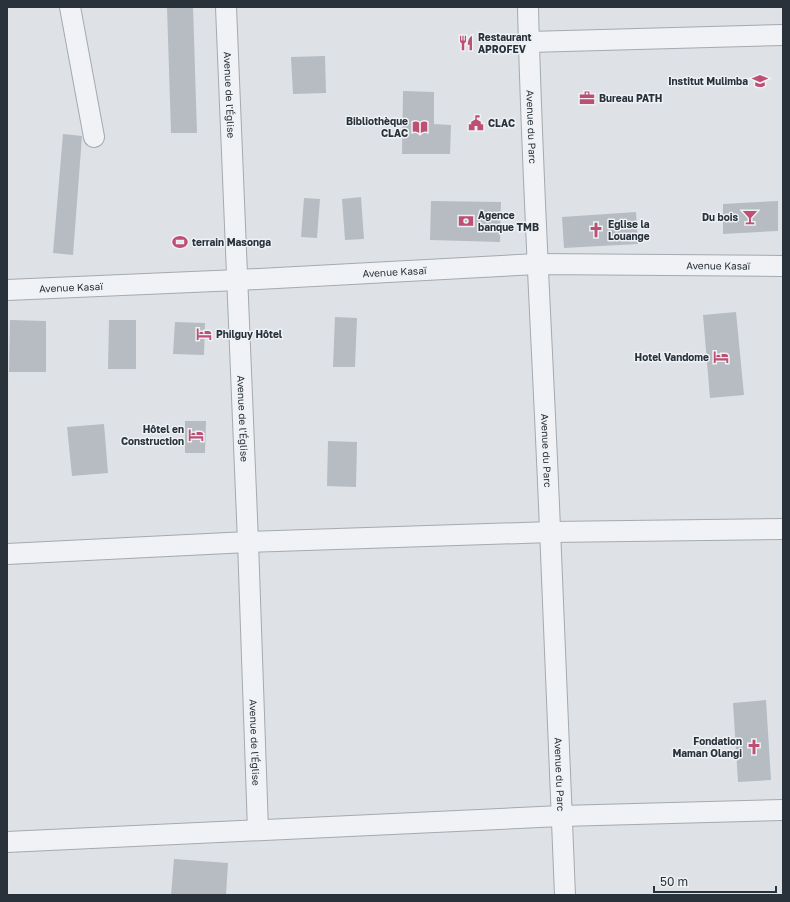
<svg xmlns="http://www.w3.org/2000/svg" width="790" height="902" viewBox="0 0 790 902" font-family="'Golos Text',sans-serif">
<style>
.building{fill:#b6bcc2}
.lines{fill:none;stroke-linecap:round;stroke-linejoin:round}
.minor-casing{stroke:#a4aaaf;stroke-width:22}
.minor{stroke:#f0f2f5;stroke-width:20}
.labels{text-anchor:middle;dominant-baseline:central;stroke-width:3;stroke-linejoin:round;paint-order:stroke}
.poi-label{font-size:10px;font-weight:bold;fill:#29323b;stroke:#edf1f4;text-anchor:start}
.street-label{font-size:10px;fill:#29323b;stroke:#edf1f4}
</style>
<rect width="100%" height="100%" fill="#dee2e6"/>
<path class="building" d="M167 7H193L197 133H171Z
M325 56 326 93 293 94 291 57Z
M403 91 434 92V124L451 125 450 154H402Z
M63 134 82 136 73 255 53 253Z
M361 197 364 239 345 240 342 199Z
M304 198 320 199 317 238 301 237Z
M431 201 501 202 500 242 430 240Z
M778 201V231L723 234V204Z
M636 212 638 244 564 248 562 217Z
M736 312 744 395 710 398 703 315Z
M335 317 357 318 355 367H333Z
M10 320 46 321V372H9Z
M109 320H136V369H108Z
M175 322 205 323 204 355 173 354Z
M185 421H206L205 453H185Z
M104 424 108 473 72 476 67 427Z
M328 441 357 442 356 487 327 486Z
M766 700 771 780 738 782 733 703Z
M174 859 228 863 226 895H171Z"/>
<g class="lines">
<g class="minor-casing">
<g id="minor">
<path d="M70 7 94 137"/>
<path id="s1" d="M226 7 248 542 258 830"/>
<path id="s2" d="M528 7C532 181 543 355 550 529 556 651 559 773 565 895"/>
<path d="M529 42 783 35"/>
<path id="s3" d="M7 290 238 280 538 264 783 266"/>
<path d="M7 554 248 542 551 532 783 529"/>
<path d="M7 842 561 816 783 810"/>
</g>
</g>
<use href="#minor" class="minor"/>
</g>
<defs>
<g id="restaurant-bare" transform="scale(1.2)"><path d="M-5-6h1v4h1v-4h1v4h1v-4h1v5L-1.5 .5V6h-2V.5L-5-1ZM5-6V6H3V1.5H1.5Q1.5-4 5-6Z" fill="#be4f73" stroke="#edf1f4" stroke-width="2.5" paint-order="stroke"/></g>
<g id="school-bare" transform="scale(1.2)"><path d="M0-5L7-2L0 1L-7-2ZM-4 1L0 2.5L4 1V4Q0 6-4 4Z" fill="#be4f73" stroke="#edf1f4" stroke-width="2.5" paint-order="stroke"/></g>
<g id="office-bare" transform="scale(1.2)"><path d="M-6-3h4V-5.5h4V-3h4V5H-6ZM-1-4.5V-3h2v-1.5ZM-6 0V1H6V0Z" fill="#be4f73" stroke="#edf1f4" stroke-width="2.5" paint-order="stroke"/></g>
<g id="civic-bare" transform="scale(1.2)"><path d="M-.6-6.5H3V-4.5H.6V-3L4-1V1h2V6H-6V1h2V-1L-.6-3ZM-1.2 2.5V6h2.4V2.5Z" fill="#be4f73" stroke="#edf1f4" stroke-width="2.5" paint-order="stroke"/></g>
<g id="library-bare" transform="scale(1.2)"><path d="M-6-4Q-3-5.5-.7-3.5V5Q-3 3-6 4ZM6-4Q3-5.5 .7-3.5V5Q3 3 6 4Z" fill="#be4f73" stroke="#edf1f4" stroke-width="2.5" paint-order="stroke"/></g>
<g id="bar-bare" transform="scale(1.2)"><path d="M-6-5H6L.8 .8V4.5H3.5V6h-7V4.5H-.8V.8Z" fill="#be4f73" stroke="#edf1f4" stroke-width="2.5" paint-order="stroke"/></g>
<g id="bank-bare" transform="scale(1.2)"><path d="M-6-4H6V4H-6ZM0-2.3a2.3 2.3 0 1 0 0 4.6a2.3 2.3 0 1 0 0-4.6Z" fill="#be4f73" stroke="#edf1f4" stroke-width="2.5" paint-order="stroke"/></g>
<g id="church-bare" transform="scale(1.2)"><path d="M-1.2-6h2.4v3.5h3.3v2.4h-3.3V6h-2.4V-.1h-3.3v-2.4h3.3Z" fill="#be4f73" stroke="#edf1f4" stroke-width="2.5" paint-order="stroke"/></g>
<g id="stadium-bare" transform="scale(1.2)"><path d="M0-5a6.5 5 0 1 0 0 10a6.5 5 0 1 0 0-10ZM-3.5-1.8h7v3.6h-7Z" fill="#be4f73" stroke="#edf1f4" stroke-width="2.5" paint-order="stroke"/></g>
<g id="hotel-bare" transform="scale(1.2)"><path d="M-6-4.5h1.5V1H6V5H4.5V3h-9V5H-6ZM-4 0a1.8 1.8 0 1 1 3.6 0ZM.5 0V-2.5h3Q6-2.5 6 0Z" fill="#be4f73" stroke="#edf1f4" stroke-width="2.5" paint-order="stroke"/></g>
</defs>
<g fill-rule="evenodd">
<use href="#restaurant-bare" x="466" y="43"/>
<use href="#school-bare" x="760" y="81"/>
<use href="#office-bare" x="587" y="98"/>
<use href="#civic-bare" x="476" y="123"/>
<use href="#library-bare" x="420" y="127"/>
<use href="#bar-bare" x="750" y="217"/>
<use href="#bank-bare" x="466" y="221"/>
<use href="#church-bare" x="596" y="230"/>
<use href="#stadium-bare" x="180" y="242"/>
<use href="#hotel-bare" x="204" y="334"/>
<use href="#hotel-bare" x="721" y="357"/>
<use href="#hotel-bare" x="196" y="435"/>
<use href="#church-bare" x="754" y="747"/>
</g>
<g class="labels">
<g class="poi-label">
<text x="478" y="37">Restaurant<tspan x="478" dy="12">APROFEV</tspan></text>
<text x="748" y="81" text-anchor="end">Institut Mulimba</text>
<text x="599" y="98">Bureau PATH</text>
<text x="408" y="121" text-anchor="end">Bibliothèque<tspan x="408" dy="12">CLAC</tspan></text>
<text x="488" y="123">CLAC</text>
<text x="478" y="215">Agence<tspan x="478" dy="12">banque TMB</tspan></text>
<text x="738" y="217" text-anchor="end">Du bois</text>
<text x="608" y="224">Eglise la<tspan x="608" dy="12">Louange</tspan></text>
<text x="192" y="242">terrain Masonga</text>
<text x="216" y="334">Philguy Hôtel</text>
<text x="709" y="357" text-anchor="end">Hotel Vandome</text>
<text x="184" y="429" text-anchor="end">Hôtel en<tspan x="184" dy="12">Construction</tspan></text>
<text x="742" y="741" text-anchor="end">Fondation<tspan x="742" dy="12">Maman Olangi</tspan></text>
</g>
<g class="street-label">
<text stroke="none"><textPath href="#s1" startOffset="88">Avenue de l'Église</textPath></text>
<text stroke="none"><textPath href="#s2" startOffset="120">Avenue du Parc</textPath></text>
<text stroke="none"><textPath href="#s3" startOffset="712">Avenue Kasaï</textPath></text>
<text stroke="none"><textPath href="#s3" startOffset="388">Avenue Kasaï</textPath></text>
<text stroke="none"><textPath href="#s3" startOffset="64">Avenue Kasaï</textPath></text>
<text stroke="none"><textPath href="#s1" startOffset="412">Avenue de l'Église</textPath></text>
<text stroke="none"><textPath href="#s2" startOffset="444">Avenue du Parc</textPath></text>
<text stroke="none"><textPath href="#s1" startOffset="736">Avenue de l'Église</textPath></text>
<text stroke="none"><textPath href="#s2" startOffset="768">Avenue du Parc</textPath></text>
</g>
</g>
<rect width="790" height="902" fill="none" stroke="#29323b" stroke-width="16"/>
<path d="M654 886v6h122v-6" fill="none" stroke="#29323b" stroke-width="2"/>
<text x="660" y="886" font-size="12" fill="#29323b" stroke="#edf1f4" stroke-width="3" paint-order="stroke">50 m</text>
</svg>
